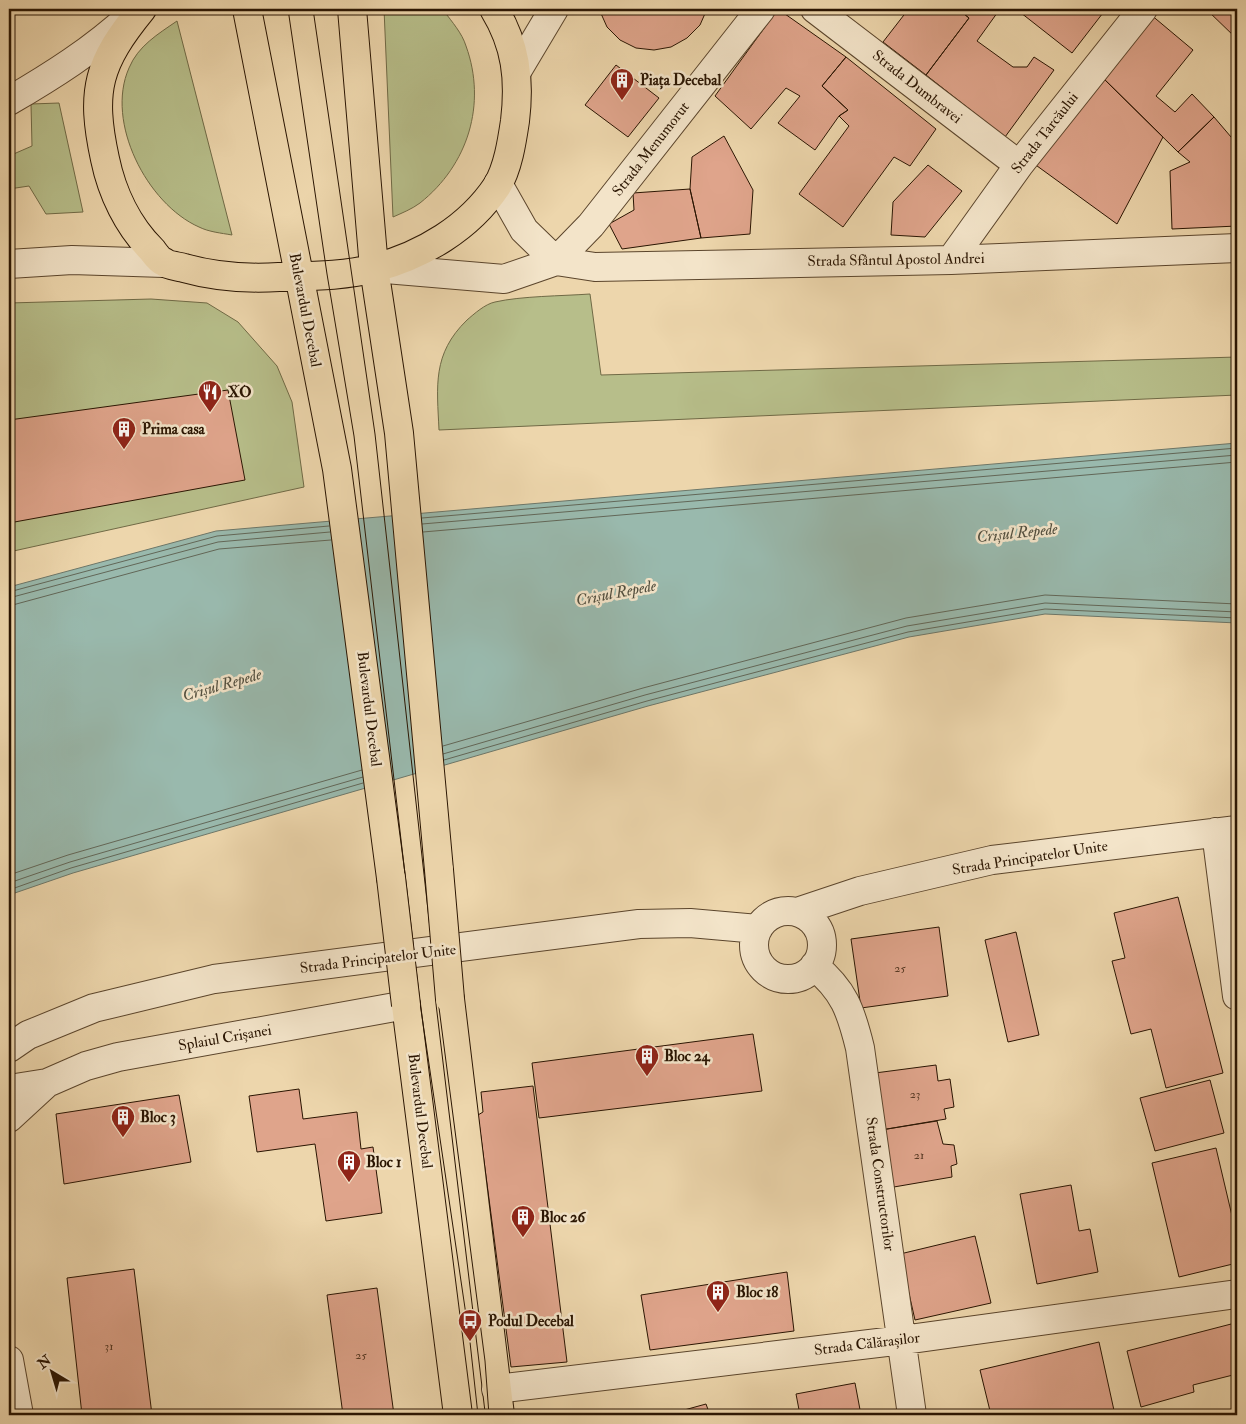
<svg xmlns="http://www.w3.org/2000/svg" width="1246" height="1424" viewBox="0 0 1246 1424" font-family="'IM FELL Double Pica',serif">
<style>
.green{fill:#b7be8a;stroke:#706a46}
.water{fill:#99b9ad;stroke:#6d7769}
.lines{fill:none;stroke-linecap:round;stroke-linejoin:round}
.shore{stroke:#626758;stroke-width:1}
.building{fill:#dfa48b;stroke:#2a1502}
.street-casing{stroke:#5b452c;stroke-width:30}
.primary-casing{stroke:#2a1502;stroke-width:30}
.street{stroke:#f3e4c9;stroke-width:28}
.primary{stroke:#edd6ac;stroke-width:28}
.tram{stroke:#2a1502;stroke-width:1}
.primary-bridge-casing{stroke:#2a1502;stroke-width:30;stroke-linecap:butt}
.primary-bridge{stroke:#edd6ac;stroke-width:28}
.labels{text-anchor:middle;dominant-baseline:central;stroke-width:5;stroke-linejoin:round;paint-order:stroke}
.number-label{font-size:12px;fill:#573924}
.poi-label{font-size:15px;font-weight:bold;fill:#2a1502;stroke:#f3e4c9;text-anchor:start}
.street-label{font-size:15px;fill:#2a1502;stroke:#f3e4c9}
.water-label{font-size:16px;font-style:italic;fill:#514e3e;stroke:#f3e4c9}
</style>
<rect width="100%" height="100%" fill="#edd6ac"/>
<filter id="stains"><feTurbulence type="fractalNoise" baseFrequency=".004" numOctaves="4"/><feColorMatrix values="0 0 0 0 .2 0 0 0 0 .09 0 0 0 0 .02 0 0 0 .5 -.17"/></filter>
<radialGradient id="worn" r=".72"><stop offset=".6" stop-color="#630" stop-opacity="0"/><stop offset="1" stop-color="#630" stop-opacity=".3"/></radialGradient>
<path class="green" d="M384 9H442L444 11C452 22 462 33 466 46 487 104 468 165 420 203 412 209 402 213 393 217Z
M177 21 232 235C221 233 209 232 199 227 147 204 105 122 129 68 138 46 158 34 177 21Z
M59 103 83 212 46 214 29 186 9 189V156L32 146 31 104Z
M590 294 601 375 1237 357V395L439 430C437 386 432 354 467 320 474 314 485 304 495 302 521 296 562 296 590 294Z
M151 299 207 303 238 322 277 366 292 402 304 487 9 552V303Z"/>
<path class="water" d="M1237 443V623L1045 614 909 637 648 706 73 873 9 895V587L216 531Z"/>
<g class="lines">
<path class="shore" d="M422 518 1237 448
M422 524 1237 455
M423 532 1237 462
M9 592 217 536 329 526
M9 598 218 542 330 532
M9 606 219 549 331 540
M443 746 643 688 906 618 1045 595 1237 604
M443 754 645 695 907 626 1045 603 1237 612
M444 760 647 701 908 632 1045 609 1237 618
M9 875 68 855 362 770
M9 883 70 862 363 777
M9 890 71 868 363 783"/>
</g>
<path class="building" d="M599 9H707L700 25 687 38 671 47 654 50 636 48 620 40 607 27Z
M778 9 846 57 822 86 848 110 839 116 815 150 778 123 800 96 786 88 751 129 715 96Z
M905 9H958L969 18 926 75 883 42 907 11Z
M958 9H1000L977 41 1013 67H1027L1034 57 1054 70 1005 137 926 75 969 18Z
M1016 9H1106L1072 53Z
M1206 9H1237V39Z
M1150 14 1193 50 1156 96 1175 112 1192 94 1214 117 1178 152 1100 75Z
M846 57 936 129 910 166 894 157 843 227 799 194 849 126 839 116 848 110 822 86Z
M616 65 659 98 628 137 585 105Z
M1100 75 1163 137 1117 224 1033 163Z
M1214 117 1237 144V226L1172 229 1170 171 1190 162 1178 152Z
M724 136 753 190 750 234 701 238 690 189 692 157Z
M928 165 962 191 925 237 891 235 893 202Z
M690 189 701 238 622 249 609 224 634 210 633 193Z
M228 390 245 480 9 523V420Z
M1178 897 1223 1073 1166 1088 1151 1029 1131 1034 1112 961 1125 958 1114 913Z
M939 927 948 996 861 1008 851 939Z
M1016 932 1039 1035 1008 1042 985 940Z
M753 1034 762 1091 539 1118 532 1063Z
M936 1065 938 1081 950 1079 954 1107 944 1109 946 1119 881 1130 875 1073Z
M1210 1080 1224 1133 1155 1151 1140 1098Z
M533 1086 567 1362 511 1367 478 1115 483 1112 481 1092Z
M299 1089 303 1119 357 1112 361 1149 373 1147 382 1213 326 1221 315 1144 257 1152 249 1096Z
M179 1095 191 1162 64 1184 56 1114Z
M937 1121 943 1144 954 1145 957 1164 951 1166 952 1177 888 1188 881 1130Z
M1216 1148 1237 1237V1263L1179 1277 1152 1163Z
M1071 1185 1079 1231 1090 1229 1098 1272 1037 1284 1020 1194Z
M975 1236 991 1303 915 1320 900 1254Z
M134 1269 152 1415H82L67 1278Z
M787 1272 794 1331 650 1350 641 1295Z
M377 1288 394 1415H343L327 1295Z
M1235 1323 1237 1332V1374L1193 1385 1194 1392 1141 1407 1127 1351Z
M1099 1342 1115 1415H991L980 1370Z
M855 1383 861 1415H800L796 1394Z
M706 1404 710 1415H666Z"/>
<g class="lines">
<g class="street-casing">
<path id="street" d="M815 9 1019 165
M517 71 554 9
M9 101C52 76 93 50 130 16
M498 184 524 230 556 261
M951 260 1019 165 1143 9
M556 261 591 225 761 9
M9 264 72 260 164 263
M374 268 504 279 556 261 595 267 951 260 1237 248
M1216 832 1237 996
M754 945a34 34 0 1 1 68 0a34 34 0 1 1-68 0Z
M797 912 860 891 992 860 1237 830
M814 966C844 990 851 1011 860 1048L912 1415
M9 1048 28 1035 94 1008 214 979 639 924 690 923 758 929
M9 1089 47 1083 86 1066 118 1057 406 1005
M9 1118 47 1083
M9 1360 19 1415
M496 1389 903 1340 1237 1294"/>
</g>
<g class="primary-casing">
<path id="primary" d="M142 9C98 63 90 90 105 159 112 193 128 226 152 250 155 254 159 260 164 262 169 266 178 266 184 268 216 277 246 279 279 277 310 276 345 276 375 268 423 255 469 228 497 186 508 168 512 141 515 121 520 79 516 45 494 9
M247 9 337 469 391 878
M352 9 374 268 399 433 439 870
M450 999 500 1415
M406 1005 458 1415"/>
</g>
<use href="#street" class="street"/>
<use href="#primary" class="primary"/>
<path class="tram" d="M288 9 327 274 354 436 420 1003 470 1342 478 1415
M313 9 375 434 438 1000 485 1361 489 1415"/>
<g class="primary-bridge-casing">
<path id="primary-bridge" d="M439 870 450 999
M391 878 406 1005"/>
</g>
<use href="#primary-bridge" class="primary-bridge"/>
</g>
<defs>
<g id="building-pin" transform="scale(1.25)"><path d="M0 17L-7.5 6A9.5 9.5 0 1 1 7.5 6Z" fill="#8f2418" stroke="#f3e4c9"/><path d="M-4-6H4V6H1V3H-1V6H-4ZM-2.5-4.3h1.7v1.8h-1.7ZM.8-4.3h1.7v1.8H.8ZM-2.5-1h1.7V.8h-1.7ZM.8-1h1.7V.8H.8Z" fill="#fff"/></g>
<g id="restaurant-pin" transform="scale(1.25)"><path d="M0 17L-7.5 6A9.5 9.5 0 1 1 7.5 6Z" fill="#8f2418" stroke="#f3e4c9"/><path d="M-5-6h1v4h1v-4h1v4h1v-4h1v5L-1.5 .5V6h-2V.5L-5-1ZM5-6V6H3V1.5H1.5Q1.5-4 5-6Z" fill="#fff"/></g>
<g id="bus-pin" transform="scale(1.25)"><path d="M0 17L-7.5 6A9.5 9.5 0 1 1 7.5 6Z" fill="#8f2418" stroke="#f3e4c9"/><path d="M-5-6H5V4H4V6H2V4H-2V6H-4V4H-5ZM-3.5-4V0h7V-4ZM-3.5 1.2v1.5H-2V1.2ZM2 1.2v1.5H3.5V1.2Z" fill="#fff"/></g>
</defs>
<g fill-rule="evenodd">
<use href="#building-pin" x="622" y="80"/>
<use href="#restaurant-pin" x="210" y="392"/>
<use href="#building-pin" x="124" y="429"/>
<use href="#building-pin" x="647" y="1056"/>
<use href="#building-pin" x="123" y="1117"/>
<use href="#building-pin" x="349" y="1162"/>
<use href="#building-pin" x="523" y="1217"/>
<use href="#building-pin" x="718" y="1292"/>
<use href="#bus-pin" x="470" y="1321"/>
</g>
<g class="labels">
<g class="number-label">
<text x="900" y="968">25</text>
<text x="915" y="1094">23</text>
<text x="919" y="1155">21</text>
<text x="109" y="1346">31</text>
<text x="361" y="1355">25</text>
</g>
<g class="poi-label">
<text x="640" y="80">Piața Decebal</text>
<text x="228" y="392">XO</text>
<text x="142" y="429">Prima casa</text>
<text x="664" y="1056">Bloc 24</text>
<text x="140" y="1117">Bloc 3</text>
<text x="366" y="1162">Bloc 1</text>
<text x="540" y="1217">Bloc 26</text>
<text x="736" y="1292">Bloc 18</text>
<text x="488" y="1321">Podul Decebal</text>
</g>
<g class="street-label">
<text transform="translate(917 87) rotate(38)">Strada Dumbravei</text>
<text transform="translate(1045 133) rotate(-52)">Strada Tarcăului</text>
<text transform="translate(651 149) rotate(-52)">Strada Menumorut</text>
<text transform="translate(896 260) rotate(-1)">Strada Sfântul Apostol Andrei</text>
<text transform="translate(305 310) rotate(79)">Bulevardul Decebal</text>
<text transform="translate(369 709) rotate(83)">Bulevardul Decebal</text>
<text transform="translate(1030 858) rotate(-9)">Strada Principatelor Unite</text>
<text transform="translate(378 959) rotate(-7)">Strada Principatelor Unite</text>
<text transform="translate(225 1038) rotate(-10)">Splaiul Crișanei</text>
<text transform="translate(420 1111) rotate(83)">Bulevardul Decebal</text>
<text transform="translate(880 1184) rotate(82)">Strada Constructorilor</text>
<text transform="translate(867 1344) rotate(-7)">Strada Călărașilor</text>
</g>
<g class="water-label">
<text transform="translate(1017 533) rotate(-6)">Crișul Repede</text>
<text transform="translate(616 593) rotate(-11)">Crișul Repede</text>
<text transform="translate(222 685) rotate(-16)">Crișul Repede</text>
</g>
</g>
<rect width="1246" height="1424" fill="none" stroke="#edd6ac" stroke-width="30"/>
<rect x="10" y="10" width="1226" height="1404" fill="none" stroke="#2a1502" stroke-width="2.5"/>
<rect x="15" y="15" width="1216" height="1394" fill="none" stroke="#2a1502"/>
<g transform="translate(52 1372) rotate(322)" stroke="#f3e4c9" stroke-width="4" paint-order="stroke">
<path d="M0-4L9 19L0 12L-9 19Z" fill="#2a1502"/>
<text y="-8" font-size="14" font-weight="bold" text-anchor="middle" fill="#2a1502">N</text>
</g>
<rect width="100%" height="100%" filter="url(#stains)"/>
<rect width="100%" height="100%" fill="url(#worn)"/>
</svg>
